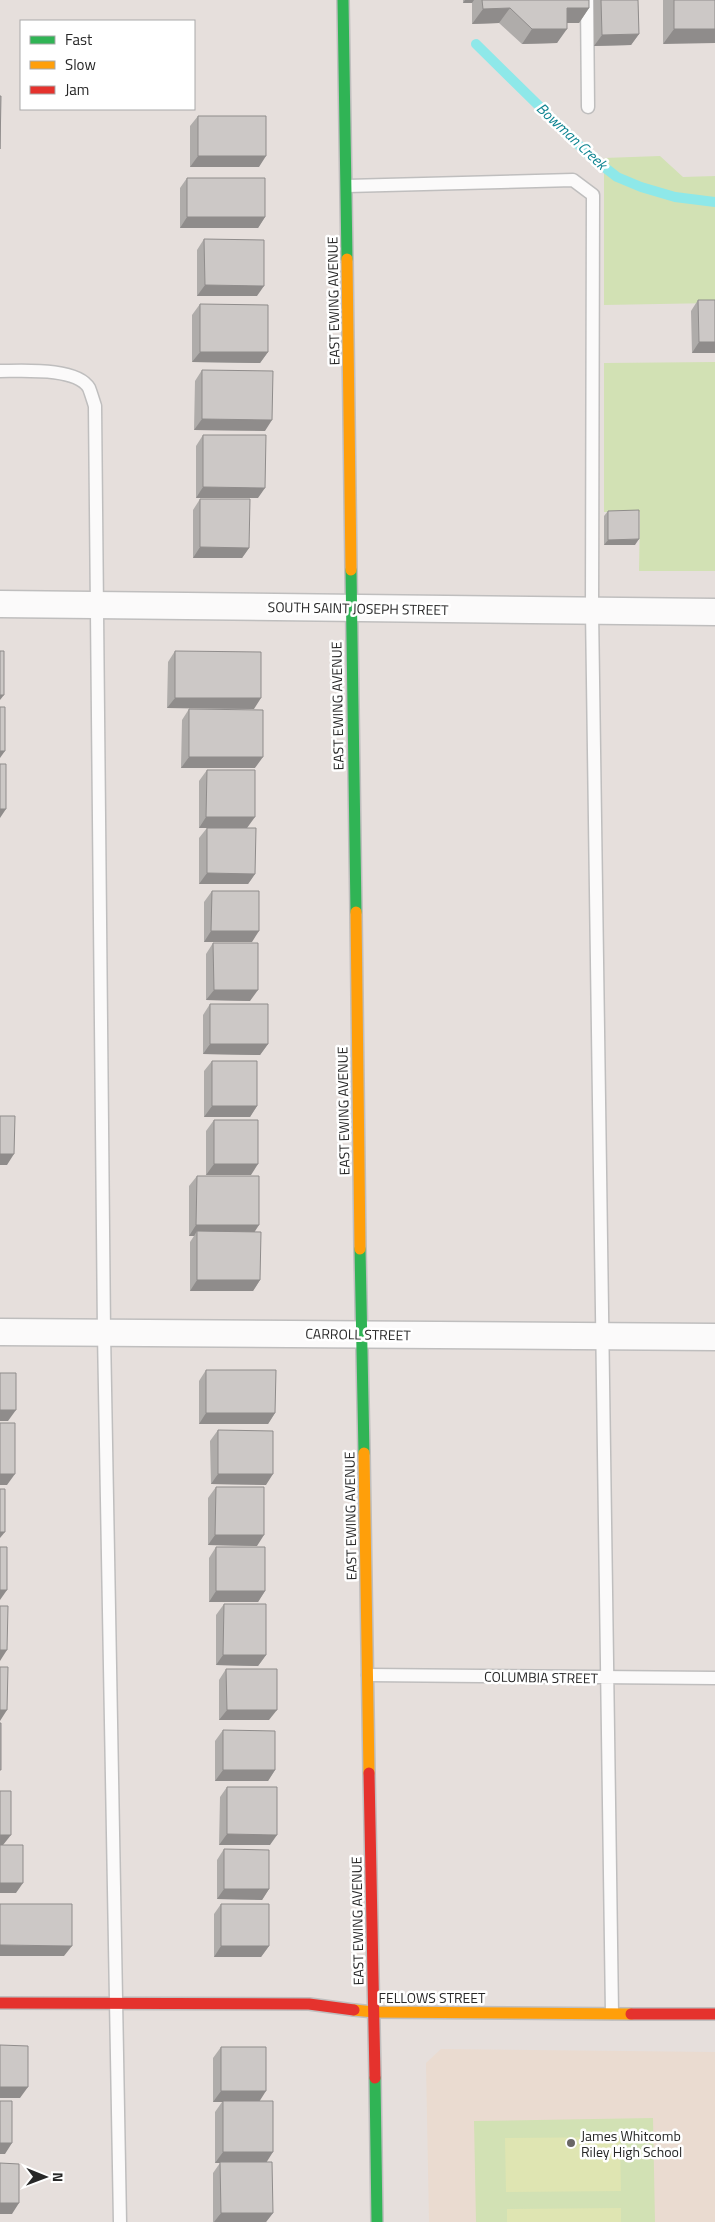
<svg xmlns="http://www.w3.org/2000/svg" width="715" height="2222" viewBox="0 0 715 2222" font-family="'Titillium Web',sans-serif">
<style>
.education{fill:#eadbd0}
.green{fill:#d2e1b4}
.pitch{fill:#dfe5b2}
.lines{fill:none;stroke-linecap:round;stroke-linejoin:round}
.stream{stroke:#8ee8e9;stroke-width:10}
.lane-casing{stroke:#bfbebe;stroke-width:15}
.street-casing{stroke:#bfbebe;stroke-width:29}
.fast-casing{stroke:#bfbebe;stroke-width:14}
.slow-casing{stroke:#bfbebe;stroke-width:14}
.jam-casing{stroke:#bfbebe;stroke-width:14}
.lane{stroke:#fbfafa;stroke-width:12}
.street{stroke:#fbfafa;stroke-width:26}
.fast{stroke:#30b455;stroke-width:11}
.slow{stroke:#ff9f0a;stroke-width:11}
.jam{stroke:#e5322d;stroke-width:11}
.wall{fill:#afacaa}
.shaded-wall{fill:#8f8c8b}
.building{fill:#ccc8c6;stroke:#8f8c8b}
.poi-dot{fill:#6a6766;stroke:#fff;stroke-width:2}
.labels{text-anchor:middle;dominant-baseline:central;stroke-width:5;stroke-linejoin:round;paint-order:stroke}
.street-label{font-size:14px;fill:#272727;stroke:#fff}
.poi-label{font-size:14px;fill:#272727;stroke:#fff;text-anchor:start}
.water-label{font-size:15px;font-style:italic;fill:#0c8390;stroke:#fff}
</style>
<rect width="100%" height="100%" fill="#e6dfdc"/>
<path class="education" d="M441 2049 715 2052V2222H429L426 2063Z"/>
<path class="green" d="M660 156 683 177 715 176V303L604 305V158Z
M715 362V571H639L640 512H604V363Z
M653 2118 655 2222H476L474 2121Z"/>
<path class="pitch" d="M620 2137 621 2191 506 2192 505 2138Z
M621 2208V2222H507V2209Z"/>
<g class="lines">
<path class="stream" d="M476 44 590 156 617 177 641 187 675 197 715 202"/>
<g class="lane-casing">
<path id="lane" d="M587 0 588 107
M347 186 573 180 593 195 592 610 612 2013
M0 371C21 371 77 367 89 388 91 393 93 400 95 406L104 1333 120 2222
M368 1675 715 1678"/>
</g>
<g class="street-casing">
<path id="street" d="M0 604 715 612
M0 1332 715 1337"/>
</g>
<g class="fast-casing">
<path id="fast" d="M343 0 347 259
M351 570 356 912
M360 1249 364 1453
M375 2078 377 2222"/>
</g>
<g class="slow-casing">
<path id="slow" d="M347 259 351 570
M356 912 360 1249
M364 1453 369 1773
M354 2010 374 2012 631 2014"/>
</g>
<g class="jam-casing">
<path id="jam" d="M369 1773 375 2078
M0 2003 309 2004 354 2010
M631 2014H715"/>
</g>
<use href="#lane" class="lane"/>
<use href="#street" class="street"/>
<use href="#fast" class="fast"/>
<use href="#slow" class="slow"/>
<use href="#jam" class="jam"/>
</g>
<path class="wall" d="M463 0H589V8L579 23H567L557 43 522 44 499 23 472 24V3H463Z
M594 0H638L639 34 631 45 594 46Z
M663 0H715L663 44Z
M198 116 259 167H190V126Z
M187 178 265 217 258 228H180V188Z
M204 239 257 296H197V250Z
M698 300H715V353H692L691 311Z
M200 304 268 352 260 363 192 362V315Z
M202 370 265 431 194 430 195 381Z
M203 435 258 498H196V446Z
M200 499 249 548 242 558H193V510Z
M608 511 635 545H604V516Z
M175 651 254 709 167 708 168 662Z
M189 709 255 768H181L182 720Z
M207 770 247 828 255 874 248 884H199V838L207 828H199V781Z
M212 891 252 942H204V902Z
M213 943 250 1001 206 1000V954Z
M210 1004 268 1044 260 1055 203 1054V1015Z
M212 1061 257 1106 250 1117H204V1071Z
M214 1120 251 1175H206V1131Z
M197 1176 255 1232 260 1280 253 1291H190V1242L194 1236H189V1186Z
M206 1370 275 1413 268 1424H199V1381Z
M218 1430 266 1485 211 1484 210 1441Z
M216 1487 257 1546 208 1545V1498Z
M216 1547 265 1591 258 1602H209V1558Z
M224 1604 266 1655 258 1666 216 1665V1615Z
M226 1669 269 1720H219V1680Z
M223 1730 275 1770 268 1781H215V1741Z
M227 1787 270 1845H219L220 1797Z
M224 1849 269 1889 262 1900 217 1899V1860Z
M221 1904 269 1946 261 1957H214V1914Z
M221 2047 259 2101 273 2213 266 2222H274H213V2173L220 2163H215V2112L222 2102H213V2058Z"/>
<path class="shaded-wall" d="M465 0H474L472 3H463Z
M510 8 499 23 472 24 483 9Z
M567 8H589L579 23H556Z
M532 29H567L557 43 522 44Z
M674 29H715V43L663 44Z
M639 34 631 45 594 46 602 35Z
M198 156H266L259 167H190Z
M187 217H265L258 228H180Z
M205 285 264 286 257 296H197Z
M699 342H715V353H692Z
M200 352H268L260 363 192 362Z
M202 419 272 420 265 431 194 430Z
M203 487 265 488 258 498H196Z
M639 539 635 545H604L608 540Z
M200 547 249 548 242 558H193Z
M0 695H4L0 700Z
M175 698H261L254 709 167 708Z
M0 751H5L0 758Z
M189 757H263L255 768H181Z
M0 809H6L0 818Z
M206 817H255L247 828H199Z
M207 873 255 874 248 884H199Z
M211 931H259L252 942H204Z
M214 990H258L250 1001 206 1000Z
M210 1044H268L260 1055 203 1054Z
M212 1106H257L250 1117H204Z
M0 1154H14L7 1165H0Z
M214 1164H258L251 1175H206Z
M196 1225H259L252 1236 197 1231 194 1236H189Z
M197 1280H260L253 1291H190Z
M0 1410H16L8 1421H0Z
M206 1413H275L268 1424H199Z
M0 1474H15L7 1485H0Z
M218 1474H273L266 1485 211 1484Z
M0 1532H5L0 1538Z
M215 1535H264L257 1546 208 1545Z
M0 1590H7L0 1600Z
M216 1591H265L258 1602H209Z
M0 1650H7L0 1661Z
M223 1655H266L258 1666 216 1665Z
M0 1710H7L0 1721Z
M227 1710H277L269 1720H219Z
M223 1770H275L268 1781H215Z
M227 1834 277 1835 270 1845H219Z
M0 1835H11L3 1845H0Z
M0 1883H23L16 1893H0Z
M224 1889H269L262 1900 217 1899Z
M0 1945 72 1946 64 1956H0Z
M221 1946H269L261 1957H214Z
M0 2087H28L20 2098H0Z
M221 2091H266L259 2102H213Z
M0 2143H12L5 2154H0Z
M223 2152H273L266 2163H215Z
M0 2203H19L12 2214H0Z
M221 2213H273L266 2222H214Z"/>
<path class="building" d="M482 0H589V8H567V29H532L510 8 483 9Z
M601 0H638L639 34 602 35Z
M674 0H715V29H674Z
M0 96H1L0 149Z
M198 116H266V156H198Z
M187 178H265V217H187Z
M204 239 264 240V286L205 285Z
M698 300H715V342H699Z
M200 304 268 305V352H200Z
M202 370 273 371 272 420 202 419Z
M203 435H266L265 488 203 487Z
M200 499H250L249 548 200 547Z
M639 510V539L608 540V511Z
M0 651H4V695H0Z
M175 651 261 652V698H175Z
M0 707H5V751H0Z
M189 709 263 710V757H189Z
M0 764H6V809H0Z
M207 770H255V817H206Z
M207 828H256L255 874 207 873Z
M212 891H259V931H211Z
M213 943H258V990H214Z
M210 1004H268V1044H210Z
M212 1061H257V1106H212Z
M0 1116H15L14 1154H0Z
M214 1120H258V1164H214Z
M197 1176H259V1225H196Z
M197 1231 261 1232 260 1280H197Z
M206 1370H276L275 1413H206Z
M0 1373H16V1410H0Z
M0 1423H15V1474H0Z
M218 1430 273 1431V1474H218Z
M216 1487H264V1535H215Z
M0 1489H5V1532H0Z
M0 1547H7V1590H0Z
M216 1547H265V1591H216Z
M224 1604H266V1655H223Z
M0 1606H8L7 1650H0Z
M0 1667H8L7 1710H0Z
M226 1669H277V1710H227Z
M0 1723H1V1770H0Z
M223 1730 275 1731V1770H223Z
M227 1787H277V1835L227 1834Z
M0 1791H11V1835H0Z
M0 1845H23V1883H0Z
M224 1849 269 1850V1889H224Z
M0 1904H72V1946L0 1945Z
M221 1904H269V1946H221Z
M0 2045 28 2046V2087H0Z
M221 2047H266V2091H221Z
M0 2101H12V2143H0Z
M223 2101H273V2152H223Z
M220 2162H272L273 2213H221Z
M0 2163 19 2164V2203H0Z"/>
<circle class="poi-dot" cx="571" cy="2143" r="5"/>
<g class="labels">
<g class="street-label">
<text transform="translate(333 301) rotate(-91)">EAST EWING AVENUE</text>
<text transform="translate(358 608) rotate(1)">SOUTH SAINT JOSEPH STREET</text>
<text transform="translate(337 706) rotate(-91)">EAST EWING AVENUE</text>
<text transform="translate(343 1111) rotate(-91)">EAST EWING AVENUE</text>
<text transform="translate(358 1334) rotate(1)">CARROLL STREET</text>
<text transform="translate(350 1516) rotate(-91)">EAST EWING AVENUE</text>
<text transform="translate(541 1677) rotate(1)">COLUMBIA STREET</text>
<text transform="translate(357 1921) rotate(-91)">EAST EWING AVENUE</text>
<text x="432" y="1997">FELLOWS STREET</text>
</g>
<g class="poi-label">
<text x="581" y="2135">James Whitcomb<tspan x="581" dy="16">Riley High School</tspan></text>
</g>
<g class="water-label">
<text transform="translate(572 136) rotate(43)">Bowman Creek</text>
</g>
</g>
<rect x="20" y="20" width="175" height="90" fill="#ffffff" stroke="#a9a9a9"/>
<rect x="30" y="36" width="25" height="8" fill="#30b455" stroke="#a9a9a9"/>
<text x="65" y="45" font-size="15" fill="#272727">Fast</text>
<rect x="30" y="61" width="25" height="8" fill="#ff9f0a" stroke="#a9a9a9"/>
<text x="65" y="70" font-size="15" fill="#272727">Slow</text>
<rect x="30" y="86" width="25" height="8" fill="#e5322d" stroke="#a9a9a9"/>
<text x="65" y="95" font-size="15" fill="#272727">Jam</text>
<g transform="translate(45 2177) rotate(91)" stroke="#ffffff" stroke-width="4" paint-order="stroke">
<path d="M0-4L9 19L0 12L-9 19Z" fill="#272727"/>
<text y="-8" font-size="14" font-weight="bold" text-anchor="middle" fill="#272727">N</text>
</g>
</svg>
